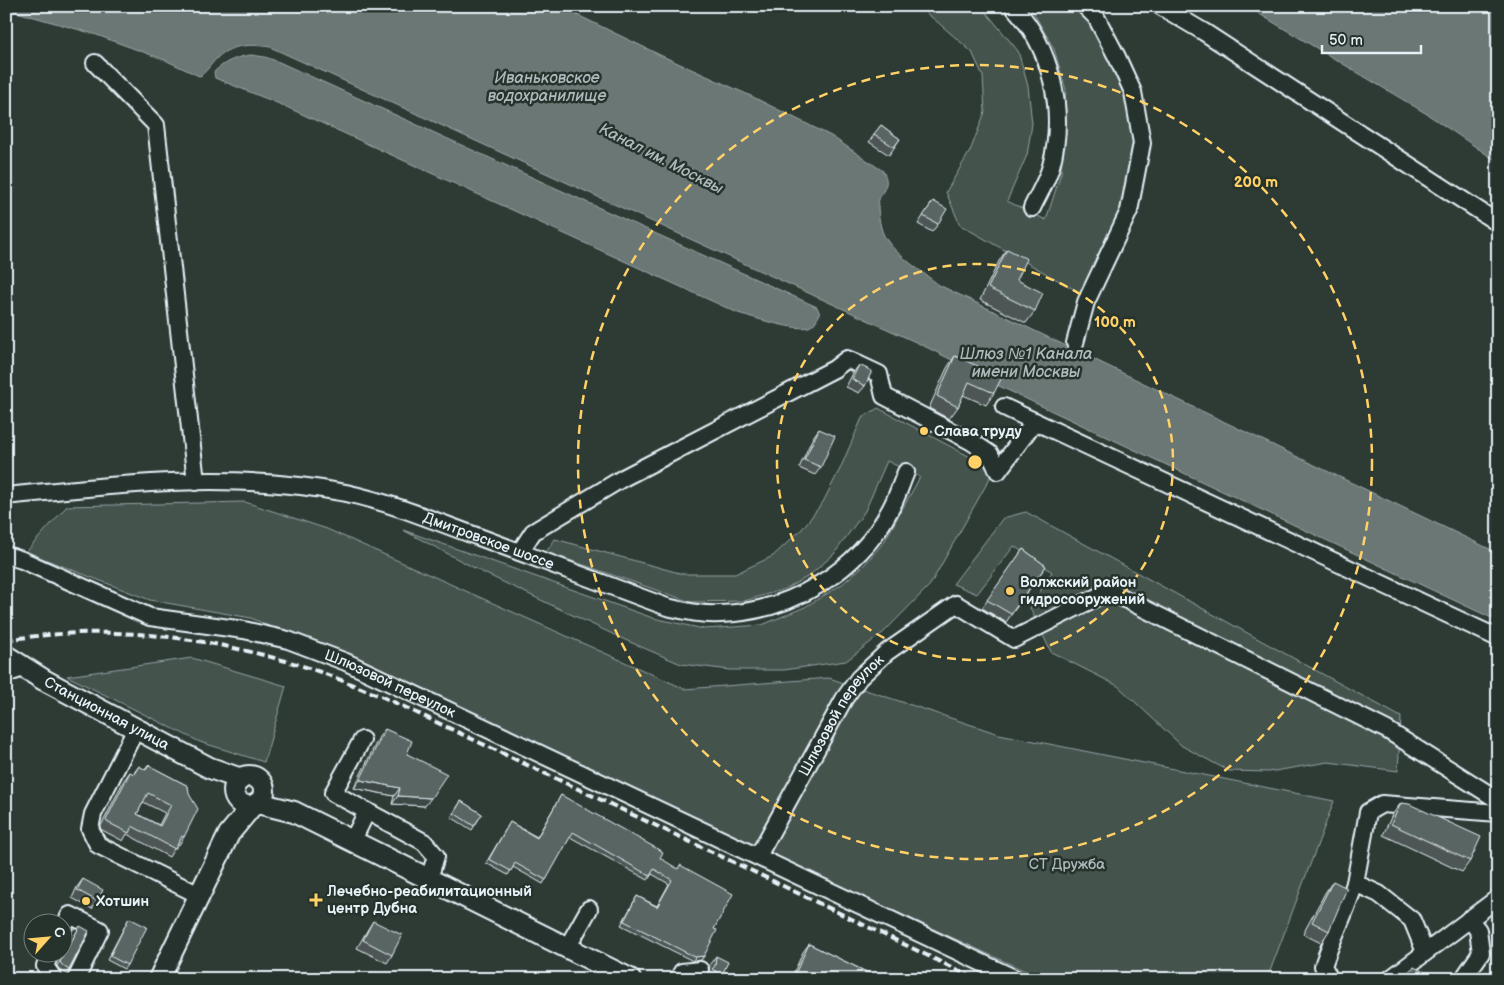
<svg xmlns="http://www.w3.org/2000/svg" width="1504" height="985" viewBox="0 0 1504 985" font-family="'Balsamiq Sans',sans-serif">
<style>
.green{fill:#45524e;stroke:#96a2a3}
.water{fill:#6b7775;stroke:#9da8a9}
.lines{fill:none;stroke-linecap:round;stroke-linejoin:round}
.minor-casing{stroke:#e8f1f8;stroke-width:20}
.major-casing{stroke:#e8f1f8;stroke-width:24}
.minor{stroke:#26332d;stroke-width:16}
.major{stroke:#26332d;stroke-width:20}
.rail{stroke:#e8f1f8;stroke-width:4;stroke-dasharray:8 4;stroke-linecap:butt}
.wall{fill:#4d5755;stroke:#e8f1f8;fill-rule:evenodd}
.shaded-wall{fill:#3e4745;stroke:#e8f1f8}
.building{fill:#596563;stroke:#e8f1f8;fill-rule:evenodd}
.ring{fill:none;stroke:#ffd166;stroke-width:2.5;stroke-dasharray:9 6}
.poi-dot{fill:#ffd166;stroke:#26332d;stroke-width:2}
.labels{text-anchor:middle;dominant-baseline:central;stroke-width:5;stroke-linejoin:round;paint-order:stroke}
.poi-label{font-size:15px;font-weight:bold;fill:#e8f1f8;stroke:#26332d;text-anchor:start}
.street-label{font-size:15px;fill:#e8f1f8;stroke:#26332d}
.park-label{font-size:15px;fill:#afb9bc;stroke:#26332d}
.water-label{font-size:16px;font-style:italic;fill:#b0babd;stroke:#26332d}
.centre{fill:#ffd166;stroke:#26332d;stroke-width:2.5}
.ring-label{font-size:15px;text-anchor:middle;font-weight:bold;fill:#ffd166;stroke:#26332d;stroke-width:5;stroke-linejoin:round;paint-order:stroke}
</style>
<rect width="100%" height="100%" fill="#2e3b35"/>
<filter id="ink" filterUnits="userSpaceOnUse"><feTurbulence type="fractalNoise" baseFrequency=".02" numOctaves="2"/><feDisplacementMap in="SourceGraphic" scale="10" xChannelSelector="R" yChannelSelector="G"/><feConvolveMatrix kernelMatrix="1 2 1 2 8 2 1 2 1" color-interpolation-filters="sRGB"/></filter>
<g filter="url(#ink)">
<path class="green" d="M917 6H981L1018 51 1028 86 1032 124 1027 155 1007 201 1046 220 1061 173 1066 90 1054 49 1033 12 1027 6H1090L1129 62 1143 101 1145 134 1093 300 960 225 946 192 970 151 985 112 983 76 972 52 934 19Z
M878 408 991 468 990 478 930 585 884 632 846 661 784 670H730L681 664 623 639 484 573 403 530 653 618 704 629 762 625 805 607 841 585 864 565 884 542 920 477 887 461 865 511 834 554 809 576 785 589 744 601 691 602 546 552 555 539 683 574H735L773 556 802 529 823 502 840 469 862 418Z
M245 502 327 529 685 689 829 678 999 734 1334 801 1267 979H1043L251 618 150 600 26 552 67 506Z
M1026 512 1401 717 1398 771 1328 762 1269 772 1229 771 1182 746 1118 686 1051 652 1030 608 1052 572 1014 546 977 594 953 584 1003 518Z
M192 658 286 686 264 762 200 742 67 676Z"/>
<path class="water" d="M6 6H559L660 55 751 96 831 136 883 171C892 187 880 190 878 204 878 215 880 230 886 239 896 255 924 273 939 285L1498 553V621L984 379 954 361 920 344 270 47C252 44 232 44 218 57 212 63 208 69 202 75L199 76 165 60 94 34 6 9Z
M1246 6H1498V162L1427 114Z
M251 55 265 57 279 62 817 307 820 314C817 318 816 323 811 326 800 333 752 317 738 313L282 105 215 78 214 72C224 62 236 57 251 55Z"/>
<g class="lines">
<g class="minor-casing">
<g id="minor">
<path d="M1013 6C1052 48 1066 112 1051 166 1047 181 1038 195 1032 208"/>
<path d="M1160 6 1204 32 1498 223"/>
<path d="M95 63 156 125 196 482"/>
<path d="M1075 343 1086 302 1129 211 1142 143 1133 92 1117 57 1096 17 1085 6"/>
<path d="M1004 407 1498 638"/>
<path id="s1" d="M6 496C118 484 234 471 346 493 392 503 435 521 479 537 542 560 604 584 667 607 685 611 702 615 720 614 791 612 859 571 891 508 897 497 901 484 906 472"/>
<path d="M520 552 533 532 623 478 834 369 847 359 879 374 884 396 972 442 990 454 998 471 1035 421"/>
<path id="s2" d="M6 555 22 560 150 617 244 630 288 640 346 662 1016 979"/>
<path d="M6 674 23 668"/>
<path d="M136 729 93 814 90 829 98 845 199 895"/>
<path d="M362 740 333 793 424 842 436 856 429 879"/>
<path d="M353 840 367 811"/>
<path id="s3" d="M758 856 844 699 859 678 887 652 956 604 1014 639 1109 591 1387 730 1498 800"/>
<path d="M1355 883 1368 812 1382 804 1498 813"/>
<path d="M62 930 70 915 100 930 76 979"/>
<path d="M567 948 589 909"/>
<path d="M51 952 45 966 54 979"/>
<path d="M678 979 682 972 700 970"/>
<path d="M1330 979 1323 966C1332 938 1346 912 1355 883L1379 894 1412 920 1425 952"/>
<path d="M1390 979 1498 898"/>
<path d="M1463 979 1481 953 1478 930 1469 919"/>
</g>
</g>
<g class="major-casing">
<g id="major">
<path id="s4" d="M6 656 44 680 210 768 241 779"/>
<circle cx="249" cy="791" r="15"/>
<path d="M258 803 294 812 630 979"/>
<path d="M159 979 229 834 252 806"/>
</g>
</g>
<use href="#minor" class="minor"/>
<use href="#major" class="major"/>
<path class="rail" d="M6 640C102 625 189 634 282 660 317 669 350 684 383 697L750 870 976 979"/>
</g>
<path class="wall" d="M881 125 900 139 889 155 869 142Z
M933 201 938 224 932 232 918 224Z
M1007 249 1017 280 1035 311 1026 323 980 300 999 261Z
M955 356 994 393 986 405 963 395 958 407 949 419 929 408 947 368Z
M859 365 865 386 859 393 846 387 853 373Z
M819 429 821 467 815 475 799 468 813 437Z
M1023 549 1046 566 1006 622 982 608Z
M385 729 407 754 425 806 392 804 394 796 354 788 379 737Z
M148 765 188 786 184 837 179 845 177 844 169 857 127 834 123 841 102 830 100 828 124 780 130 772 133 774 139 766 145 770ZM143 802 165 813 159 825 137 814Z
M561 795 660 858 714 929 704 956 701 960 693 961 621 925 637 896 657 906 669 884 652 874 648 880 570 837 543 884 513 867 508 875 486 863 510 822 537 837Z
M461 801 482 814 472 830 451 817Z
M1401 803 1470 861 1462 872 1383 835 1392 815Z
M83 879 97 901 92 909 72 898 77 887Z
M1333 881 1329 931 1321 943 1303 934 1325 893Z
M129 918 127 965 124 969 107 960Z
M373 921 392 955 387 963 357 948 368 929Z
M80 926 69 970 66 974 60 970 57 966Z
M809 944 881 979H791L803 952Z
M716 956 722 975 719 979H709L707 977 709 973 710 964Z"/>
<path class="shaded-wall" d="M360 780 400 788 394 796 354 788Z
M398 796 431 798 425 806 392 804Z
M704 956 701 960 693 961 695 957Z"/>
<path class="building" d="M881 125 900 139 894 147 874 134Z
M933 201 947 209 938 224 923 216Z
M1007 249 1027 259 1017 280 1043 293 1035 311 988 288Z
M955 356 1002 377 994 393 969 382 958 407 937 396Z
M859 365 872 371 865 386 852 379Z
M819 429 835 436 821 467 804 460Z
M1023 549 1046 566 1011 614 987 600Z
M385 729 412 741 407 754 447 774 431 798 398 796 400 788 360 780Z
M148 765 188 786 189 794 198 809 184 837 182 836 175 849 132 826 129 833 107 822 106 820 130 772 134 774 139 766 146 770ZM148 793 171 805 160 826 137 814Z
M561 795 663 852 660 858 678 869 680 865 733 894 714 929 717 930 704 956 695 957 624 921 637 896 657 907 672 880 654 869 650 876 573 832 546 880 515 863 511 871 489 859 510 822 537 838Z
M461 801 482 814 474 826 454 813Z
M1401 803 1409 804 1481 837 1470 861 1391 824Z
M83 879 103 890 97 901 77 890Z
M1333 881 1347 888 1329 931 1312 922Z
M129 918 147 927 127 965 110 956Z
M373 921 402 935 392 955 363 940Z
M80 926 89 931 69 970 63 966 60 962Z
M809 944 881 979H805L795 974Z
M716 956 728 962 722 975 712 969 715 966Z
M1414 967 1438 979H1397L1398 977 1404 975Z"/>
</g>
<g class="ring">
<circle cx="975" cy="462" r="198"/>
<circle cx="975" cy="462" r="397"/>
</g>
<g class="poi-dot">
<circle cx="924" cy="431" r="5"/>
<circle cx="1010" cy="591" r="5"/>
<path d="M313.5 892.5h5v5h5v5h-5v5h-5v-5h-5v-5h5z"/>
<circle cx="86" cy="901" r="5"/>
</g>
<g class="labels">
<g class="poi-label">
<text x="934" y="431">Слава труду</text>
<text x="1020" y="582">Волжский район<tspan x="1020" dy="17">гидросооружений</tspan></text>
<text x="327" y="891">Лечебно-реабилитационный<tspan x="327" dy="17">центр Дубна</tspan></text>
<text x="96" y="901">Хотшин</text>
</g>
<g class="street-label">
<text stroke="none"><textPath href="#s1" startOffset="492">Дмитровское шоссе</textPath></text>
<text stroke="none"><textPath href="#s2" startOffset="408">Шлюзовой переулок</textPath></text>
<text stroke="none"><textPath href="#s4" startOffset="116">Станционная улица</textPath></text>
<text stroke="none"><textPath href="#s3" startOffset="164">Шлюзовой переулок</textPath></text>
</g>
<g class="park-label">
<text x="1067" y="864">СТ Дружба</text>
</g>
<g class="water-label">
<text x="547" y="78">Иваньковское<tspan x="547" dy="18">водохранилище</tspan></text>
<text transform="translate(661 159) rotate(27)">Канал им. Москвы</text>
<text x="1026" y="354">Шлюз №1 Канала<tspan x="1026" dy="18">имени Москвы</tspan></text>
</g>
</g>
<circle cx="975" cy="462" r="8" class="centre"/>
<g class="ring-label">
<text x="1256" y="187">200 m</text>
<text x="1115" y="327">100 m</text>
</g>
<rect width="1504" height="985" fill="none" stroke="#26332d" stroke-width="25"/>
<rect x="12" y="12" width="1479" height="960" fill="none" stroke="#e8f1f8" stroke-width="2" filter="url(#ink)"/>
<g transform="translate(48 938) rotate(63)"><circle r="24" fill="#26332d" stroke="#747f7e"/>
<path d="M0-4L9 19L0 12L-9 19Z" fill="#ffd166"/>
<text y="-8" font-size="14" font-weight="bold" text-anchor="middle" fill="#e8f1f8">С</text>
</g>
<path d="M1322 45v8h99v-8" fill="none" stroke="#e8f1f8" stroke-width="2.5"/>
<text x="1329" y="45" font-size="15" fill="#e8f1f8" stroke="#26332d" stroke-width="4" paint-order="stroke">50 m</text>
</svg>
